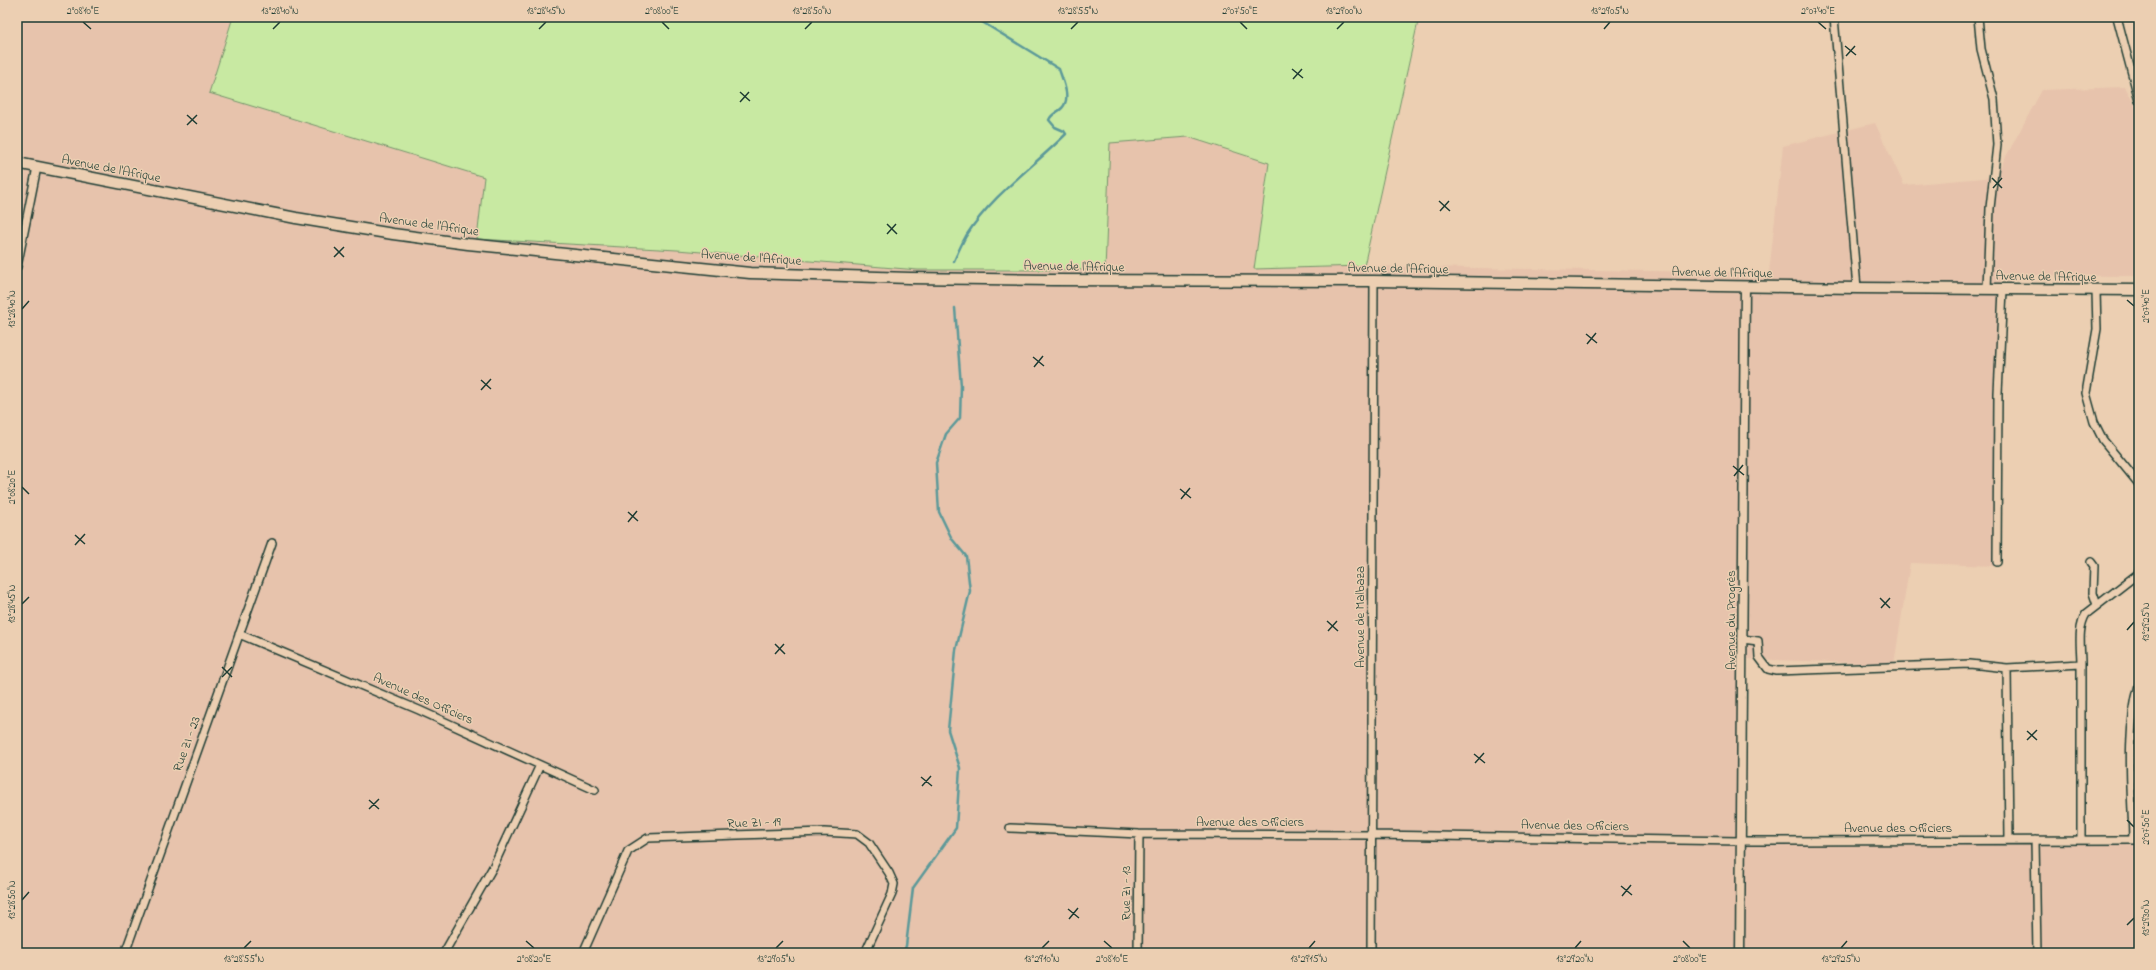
<svg xmlns="http://www.w3.org/2000/svg" width="2156" height="970" viewBox="0 0 2156 970" font-family="'Indie Flower',sans-serif">
<style>
.built{fill:#e7c3ac}
.green{fill:#c8e9a2;stroke:#74936b}
.lines{fill:none;stroke-linecap:round;stroke-linejoin:round}
.stream{stroke:#5c9999;stroke-width:2.5}
.minor-casing{stroke:#1f3d34;stroke-width:10}
.tertiary-casing{stroke:#1f3d34;stroke-width:11}
.secondary-casing{stroke:#1f3d34;stroke-width:13}
.minor{stroke:#eccfb2;stroke-width:7}
.tertiary{stroke:#eccfb2;stroke-width:8}
.secondary{stroke:#eccfb2;stroke-width:10}
.ticks{fill:none;stroke:#1f3d34;stroke-width:1.5}
.labels{text-anchor:middle;dominant-baseline:central;stroke-width:3;stroke-linejoin:round;paint-order:stroke}
.street-label{font-size:13px;fill:#1f3d34;stroke:#eccfb2}
.neatline{fill:none;stroke:#1f3d34;stroke-width:1.5}
.ticks-label{font-size:10px;text-anchor:middle;fill:#1f3d34}
</style>
<rect width="100%" height="100%" fill="#eccfb2"/>
<filter id="ink" filterUnits="userSpaceOnUse"><feTurbulence type="fractalNoise" baseFrequency=".025" numOctaves="2"/><feDisplacementMap in="SourceGraphic" scale="8" xChannelSelector="R" yChannelSelector="G"/><feConvolveMatrix kernelMatrix="1 2 1 2 8 2 1 2 1" color-interpolation-filters="sRGB"/></filter>
<g filter="url(#ink)">
<path class="built" d="M17 17H233L209 93 484 177 478 239 677 250 918 270H1105L1109 142 1188 137 1269 163 1254 269 1364 266 1769 273 1783 146 1875 123 1904 185 1995 177 2042 90 2125 87 2139 111V276L2001 275 1995 566 1910 563 1894 664 1745 659 1740 846 2139 845V953H17Z"/>
<path class="green" d="M233 17H1419L1364 266 1254 269 1269 163 1188 137 1110 143 1105 270H918L677 250 477 239 484 177 209 93Z"/>
<g class="lines">
<path class="stream" d="M954 261C958 252 962 243 966 236 992 195 1033 167 1066 134L1064 131 1055 127 1049 120C1052 113 1057 113 1062 108 1072 98 1062 79 1059 69L974 17
M903 953 906 946 913 888 956 828 960 768 948 730 956 650 970 591 966 556 952 539 939 512 936 463 946 434 960 418 961 386 955 308"/>
<g class="minor-casing">
<path id="minor" d="M1834 17 1857 288
M1978 17 1981 49 1994 99 1997 145 1990 208 1987 289
M2117 17 2139 100
M17 267 37 167
M2096 291 2097 329 2086 393 2094 422 2103 440 2139 484
M1997 562 1998 393 2003 290
M2091 562 2094 566 2093 593 2097 605
M239 634 419 710 595 790
M1742 639 1758 641 1759 657 1768 669 1777 671 1970 664 2007 668 2081 664V839
M2081 664C2081 647 2077 629 2086 614L2139 573
M2007 668 2009 839
M2131 738 2139 737
M1010 828 1139 834 1372 835 1740 841 2139 840
M2035 840 2037 953
M2133 840C2132 789 2125 734 2139 685
M125 953 272 543
M444 953 493 867 540 765
M583 953 628 851 648 838 824 832 857 834 869 843 889 873 894 884 892 894 865 953
M1138 953 1139 834
M1371 953 1374 281"/>
</g>
<g class="tertiary-casing">
<path id="tertiary" d="M1740 953 1745 286"/>
</g>
<g class="secondary-casing">
<path id="secondary" d="M17 163 296 218 393 234 468 244 750 273 910 278 1052 280 1374 281 1857 288 2139 290"/>
</g>
<use href="#minor" class="minor"/>
<use href="#tertiary" class="tertiary"/>
<use href="#secondary" class="secondary"/>
</g>
</g>
<path class="ticks" d="M83 22 91 29M662 22 669 29M1240 22 1247 29M1818 22 1826 29M273 29 280 22M539 29 546 22M805 29 812 22M1071 29 1078 22M1337 29 1344 22M1604 29 1610 22M1845 46 1856 55M1846 56 1855 46M1292 69 1303 78M1293 79 1302 69M740 92 750 101M740 102 749 92M187 115 197 124M187 125 197 115M1992 178 2002 188M1993 188 2002 178M1439 201 1450 211M1440 211 1449 201M887 224 897 234M887 234 896 224M334 247 344 257M334 257 344 247M2127 300 2134 306M22 309 29 301M1586 334 1597 343M1587 344 1596 333M1033 357 1044 366M1034 367 1043 356M481 380 491 389M481 390 491 379M1733 466 1744 475M1734 476 1743 465M22 487 29 494M1180 489 1191 498M1181 499 1190 488M628 512 638 521M628 522 637 511M75 535 85 544M75 545 85 534M1880 598 1890 608M22 604 29 597M1881 608 1890 598M1327 621 1338 631M2127 630 2134 622M1328 631 1337 621M775 644 785 654M775 654 784 644M222 667 232 677M222 677 232 667M2027 731 2037 740M2027 740 2037 730M1474 754 1485 763M1475 763 1484 753M921 777 932 786M922 786 931 776M369 800 379 809M369 809 379 799M2127 820 2134 827M1621 886 1632 895M1622 896 1631 885M22 900 29 892M1068 909 1079 918M1069 919 1078 908M2127 925 2134 918M526 941 534 948M1104 941 1112 948M1683 941 1690 948M244 948 251 941M776 948 783 941M1042 948 1049 941M1309 948 1315 941M1575 948 1581 941M1841 948 1847 941"/>
<g class="labels">
<g class="street-label">
<text transform="translate(111 169) rotate(11)">Avenue de l'Afrique</text>
<text transform="translate(429 225) rotate(8)">Avenue de l'Afrique</text>
<text transform="translate(751 258) rotate(4)">Avenue de l'Afrique</text>
<text transform="translate(1074 267) rotate(1)">Avenue de l'Afrique</text>
<text transform="translate(1398 269) rotate(1)">Avenue de l'Afrique</text>
<text transform="translate(1722 273) rotate(1)">Avenue de l'Afrique</text>
<text transform="translate(2046 277) rotate(1)">Avenue de l'Afrique</text>
<text transform="translate(1360 617) rotate(-90)">Avenue de Malbaza</text>
<text transform="translate(1731 620) rotate(-90)">Avenue du Progrès</text>
<text transform="translate(423 699) rotate(24)">Avenue des Officiers</text>
<text transform="translate(187 744) rotate(-70)">Rue ZI - 23</text>
<text x="1250" y="822">Avenue des Officiers</text>
<text transform="translate(754 823) rotate(-2)">Rue ZI - 19</text>
<text transform="translate(1575 826) rotate(1)">Avenue des Officiers</text>
<text x="1898" y="828">Avenue des Officiers</text>
<text transform="translate(1126 893) rotate(-90)">Rue ZI - 13</text>
</g>
</g>
<rect width="2156" height="970" fill="none" stroke="#eccfb2" stroke-width="44"/>
<rect x="22" y="22" width="2112" height="926" class="neatline"/>
<g class="ticks-label">
<text x="83" y="14">2°08'10"E</text>
<text x="280" y="14">13°28'40"N</text>
<text x="546" y="14">13°28'45"N</text>
<text x="662" y="14">2°08'00"E</text>
<text x="812" y="14">13°28'50"N</text>
<text x="1078" y="14">13°28'55"N</text>
<text x="1240" y="14">2°07'50"E</text>
<text x="1344" y="14">13°29'00"N</text>
<text x="1610" y="14">13°29'05"N</text>
<text x="1818" y="14">2°07'40"E</text>
<text transform="translate(2145 306) rotate(-90)" y="4">2°07'40"E</text>
<text transform="translate(11 309) rotate(-90)" y="4">13°28'40"N</text>
<text transform="translate(11 487) rotate(-90)" y="4">2°08'20"E</text>
<text transform="translate(11 604) rotate(-90)" y="4">13°28'45"N</text>
<text transform="translate(2145 622) rotate(-90)" y="4">13°29'25"N</text>
<text transform="translate(2145 827) rotate(-90)" y="4">2°07'50"E</text>
<text transform="translate(11 900) rotate(-90)" y="4">13°28'50"N</text>
<text transform="translate(2145 918) rotate(-90)" y="4">13°29'30"N</text>
<text x="244" y="962">13°28'55"N</text>
<text x="534" y="962">2°08'20"E</text>
<text x="776" y="962">13°29'05"N</text>
<text x="1042" y="962">13°29'10"N</text>
<text x="1112" y="962">2°08'10"E</text>
<text x="1309" y="962">13°29'15"N</text>
<text x="1575" y="962">13°29'20"N</text>
<text x="1690" y="962">2°08'00"E</text>
<text x="1841" y="962">13°29'25"N</text>
</g>
</svg>
